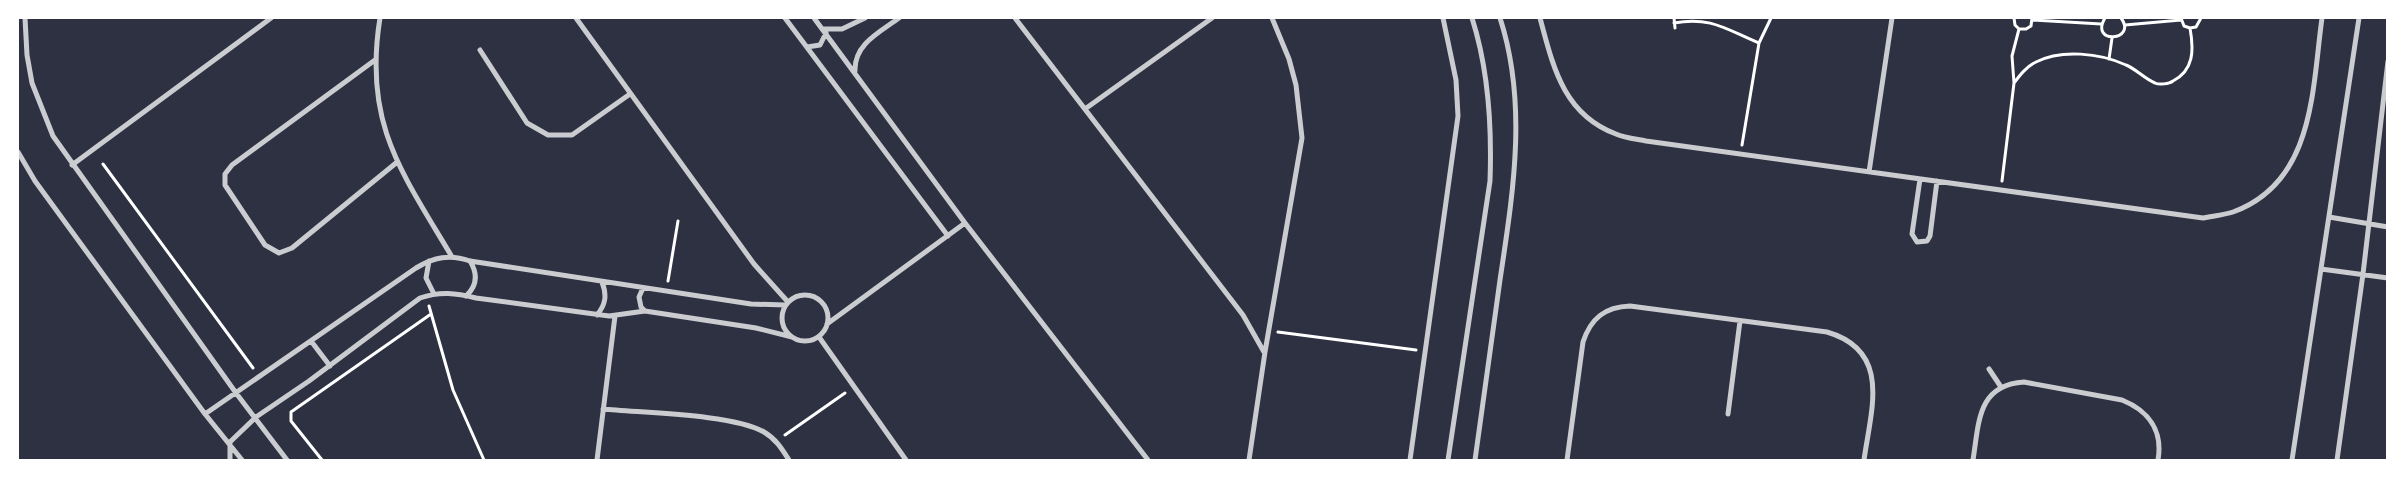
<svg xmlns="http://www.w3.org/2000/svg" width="2405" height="478" viewBox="0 0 2405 478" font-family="'Varela Round',sans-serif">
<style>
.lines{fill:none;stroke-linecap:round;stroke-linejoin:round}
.path{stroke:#fff;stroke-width:3}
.minor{stroke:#caccd0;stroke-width:5}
</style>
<rect width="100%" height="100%" fill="#2d3142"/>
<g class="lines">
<path class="path" d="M1674 18 1675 28
M2014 18 2015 25 2019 29
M2105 18C2089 45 2138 41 2121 18
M2181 18 2184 26 2190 28 2196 27 2201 18
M2033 20 2101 24
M1674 23C1711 16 1727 30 1759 43
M2125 25 2181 20
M2019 29H2026L2031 26 2032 18
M2109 59 2112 38
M2014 83C2020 75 2026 67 2036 62 2061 49 2100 53 2126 65 2136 69 2145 79 2155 83 2159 85 2169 84 2173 81 2194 70 2194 50 2190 28
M1742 145 1759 43 1771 18
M103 164 253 368
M2002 181 2014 83 2012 56 2019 29
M668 281 678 221
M429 306 453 390 484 460
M1278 332 1416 350
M785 435 845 393
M322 460 291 421V412L431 314"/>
<path class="minor" d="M25 18 27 55 32 83 53 136 236 393 287 460
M380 18C363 123 401 171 452 257
M576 18 754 264 788 302
M785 18 948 236
M814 18 965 223 1148 460
M1015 18 1243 315 1264 352
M1540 18C1553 66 1563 114 1616 134 1625 138 1636 139 1646 141L2203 218C2213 216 2224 215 2233 212 2315 182 2312 89 2322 18
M823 29H842L865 18
M807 47 820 45 826 33
M480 50 527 123 548 135H572L630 94
M375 60 232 165 225 174V185L265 245 279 253 292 248 396 163
M855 71C854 44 880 32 899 18
M1085 109 1212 18
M18 152 35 181 205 414 242 460
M72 165 271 18
M1869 172 1892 18
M1920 179 1912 234 1917 242 1927 241 1930 236 1937 181
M2329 217 2388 227
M429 261 426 278 434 294
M2321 269 2388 278
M643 288 639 297 641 307 645 311
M782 318a23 23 0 1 1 46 0a23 23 0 1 1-46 0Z
M466 296C477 286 478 274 470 261
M597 315C606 304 607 295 602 282
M827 324 965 223
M819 337 906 460
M311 341 330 366
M1989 369 2001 387
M603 409C642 413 733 414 764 432 776 439 782 449 789 460
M205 414 416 268C434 257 450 254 470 261L751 304 785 305
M1728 414 1740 321
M230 460V442L256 417 309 381 420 298C440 291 456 293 476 298L609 316 645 311 756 328 792 337
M597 460 615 316
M1249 460 1265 352 1302 138 1296 85 1289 59 1272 18
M1410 460 1458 116 1456 80 1443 18
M1448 460 1490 181C1492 126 1489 71 1472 18
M1475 460C1483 400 1492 340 1500 280 1513 193 1528 104 1500 18
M1567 460 1583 342C1591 318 1605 307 1630 306L1827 332C1892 351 1871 409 1864 460
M1973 460C1979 423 1977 385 2024 382L2122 400C2149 411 2163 431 2158 460
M2292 460 2359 18
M2337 460 2363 274 2388 61"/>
</g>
<rect width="2405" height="478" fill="none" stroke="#ffffff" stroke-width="38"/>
</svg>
